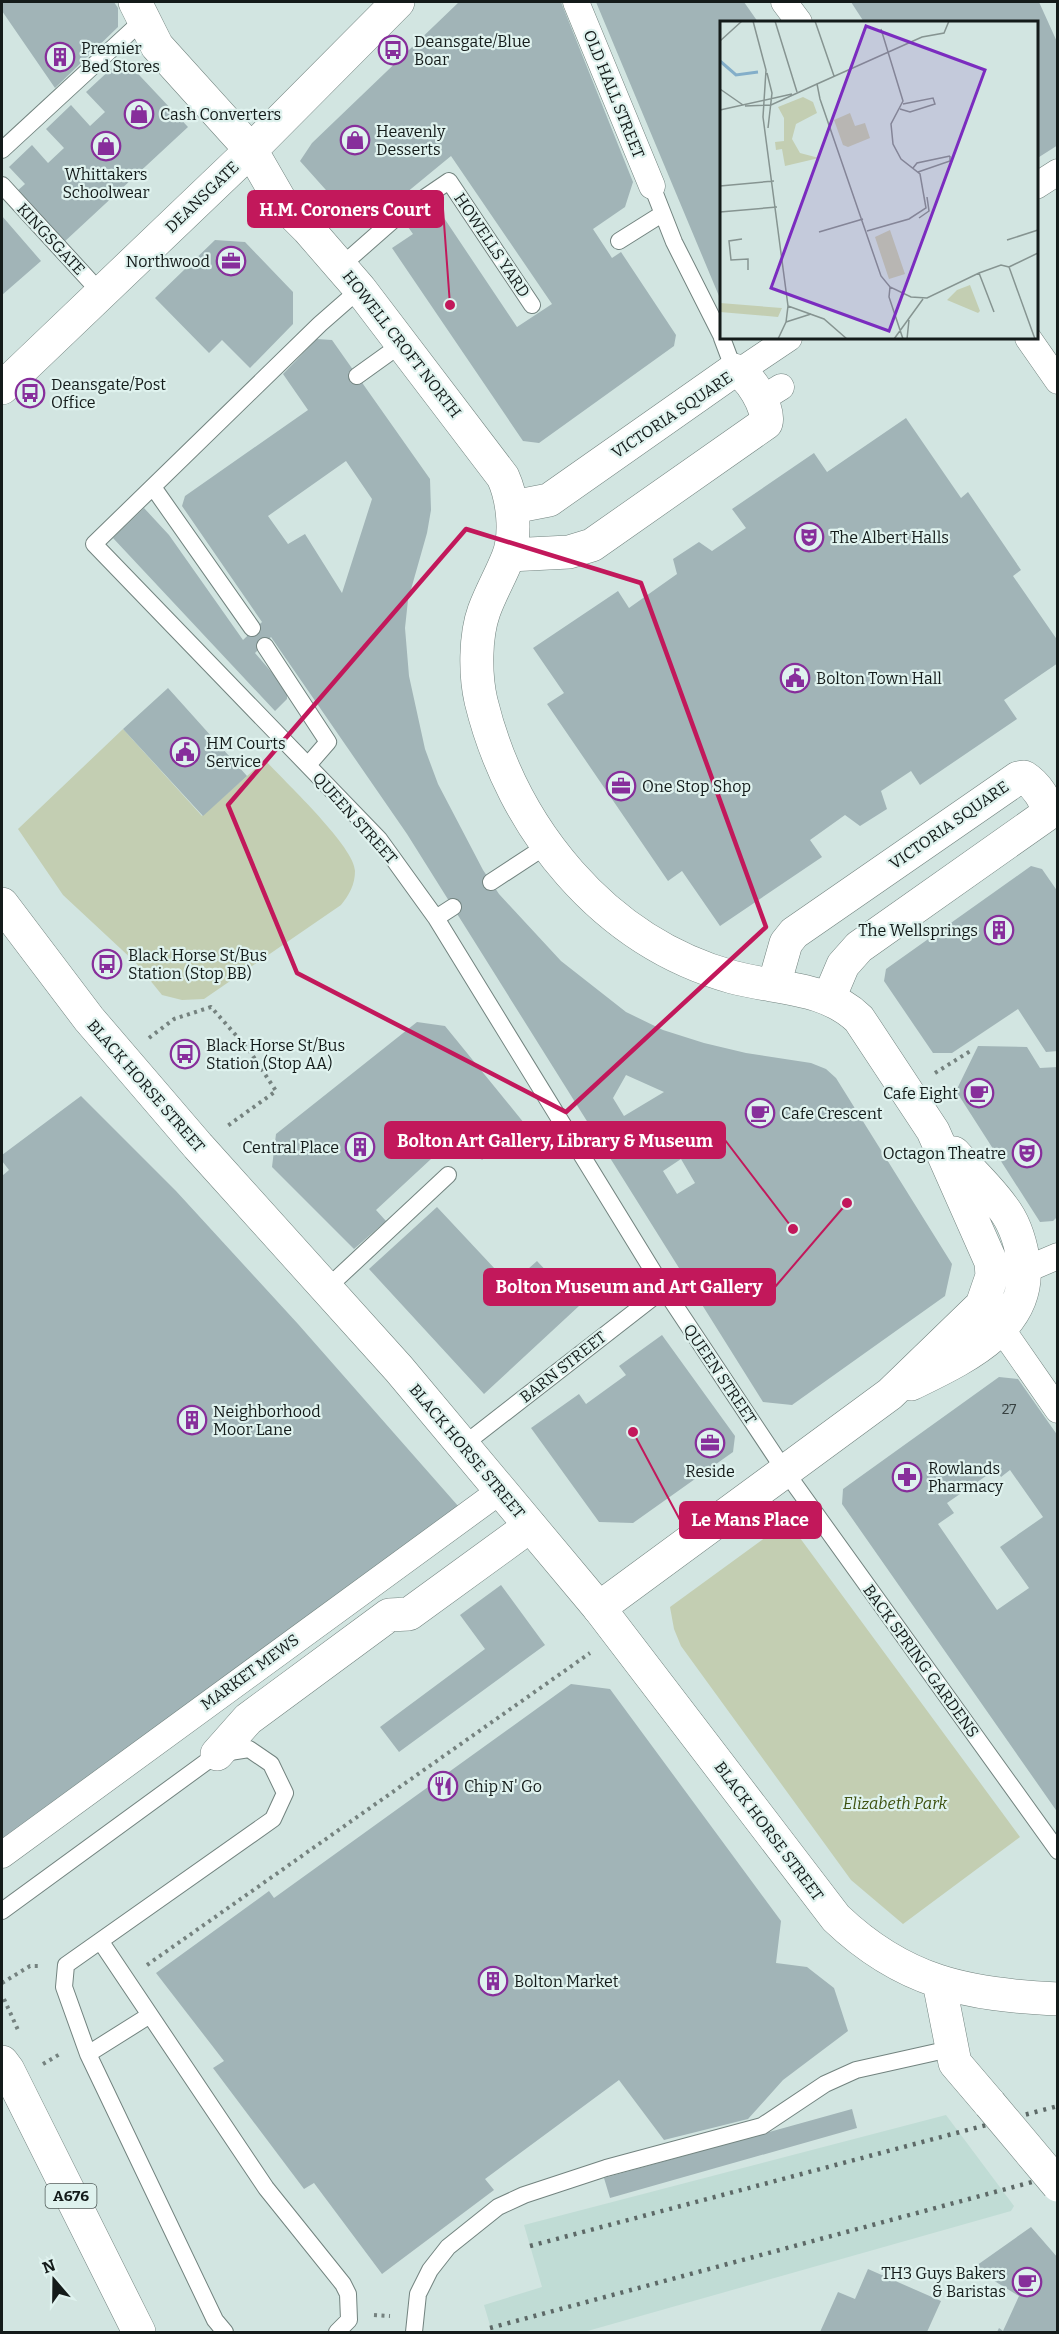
<svg xmlns="http://www.w3.org/2000/svg" width="1059" height="2334" viewBox="0 0 1059 2334" font-family="Bitter,serif">
<style>
.built{fill:#c0dcd5}
.green{fill:#c3ceb2}
.building{fill:#a1b4b7;fill-rule:evenodd}
.lines{fill:none;stroke-linecap:round;stroke-linejoin:round}
.service-casing{stroke:#72837f;stroke-width:18}
.pedestrian-casing{stroke:#72837f;stroke-width:27}
.minor-casing{stroke:#72837f;stroke-width:34}
.tertiary-casing{stroke:#72837f;stroke-width:34}
.primary-casing{stroke:#72837f;stroke-width:34}
.path{stroke:#75827f;stroke-width:4;stroke-dasharray:3 4.5;stroke-linecap:butt}
.service{stroke:#fff;stroke-width:16}
.pedestrian{stroke:#fff;stroke-width:26}
.minor{stroke:#fff;stroke-width:33}
.tertiary{stroke:#fff;stroke-width:33}
.primary{stroke:#fff;stroke-width:33}
.rail{stroke:#5d6967;stroke-width:4.5;stroke-dasharray:3 6;stroke-linecap:butt}
.tertiary-bridge-casing{stroke:#72837f;stroke-width:34;stroke-linecap:butt}
.tertiary-bridge{stroke:#fff;stroke-width:33}
.marked{fill:none;stroke:#c2185b;stroke-width:4.5;stroke-linejoin:round}
.labels{text-anchor:middle;dominant-baseline:central;stroke-width:4.5;stroke-linejoin:round;paint-order:stroke}
.number-label{font-size:14px;fill:#374141}
.shield{fill:#dff2ee;stroke:#515c5a;stroke-width:1.5}
.shield-label{font-size:15px;font-weight:bold;fill:#141b1a}
.poi-label{font-size:16px;fill:#141b1a;stroke:#dff2ee;text-anchor:start}
.street-label{font-size:16px;fill:#141b1a;stroke:#dff2ee}
.park-label{font-size:16px;font-style:italic;fill:#3e510f;stroke:#dff2ee}
.inset-river{fill:none;stroke:#83aec9;stroke-width:3}
.inset-road{fill:none;stroke:#869491;stroke-width:1.5}
.view{fill:#7b2cbf;fill-opacity:0.15;stroke:#7b2cbf;stroke-width:3}
.inset-edge{fill:none;stroke:#141b1a;stroke-width:3}
.leader{fill:none;stroke:#c2185b;stroke-width:2}
.callout-dot{fill:#c2185b;stroke:#dff2ee;stroke-width:2}
.callout{fill:#c2185b;stroke:#c2185b;stroke-width:2}
.callout-label{font-size:18px;text-anchor:middle;font-weight:bold;fill:#fff}
</style>
<rect width="100%" height="100%" fill="#d2e5e1"/>
<path class="built" d="M946 2115 1014 2206 1011 2211 584 2332H492L484 2305 542 2287 524 2225Z"/>
<path class="green" d="M123 729 202 816 265 760C284 781 355 847 355 871 355 885 349 895 341 905L204 999 182 1000 162 995 136 963 63 895 18 829Z
M770 1534 800 1538 1020 1837 903 1924 851 1880 681 1646 674 1629 670 1607Z"/>
<path class="building" d="M2 2H114L118 8V27L55 88 2 11Z
M459 2H561L633 182 625 207 593 229 612 258 621 252 676 335 674 346 539 443 523 441 392 248 413 234 403 220 432 200 517 327 552 304 451 156 389 207 373 226 359 227 300 161 312 143Z
M596 2H744L758 22H722V297L719 296Z
M851 2H1039L1058 44V145L1036 159V22H864Z
M125 60 188 127 63 243 16 192 25 184 9 167 32 145 48 163 64 148 46 129 71 105 90 126 105 112 86 92 113 67 115 69Z
M2 216 41 261 2 295Z
M215 240 245 242 293 292V324L250 368 222 340 209 353 155 298Z
M317 339 332 340 430 479 431 510 427 533 408 600 405 628 409 676 425 749 438 784 483 870 499 894 561 961 626 1012 663 1030 704 1043 746 1053 811 1063 826 1069 836 1078 952 1264 945 1296 792 1405 763 1402 407 834 271 637 255 653 287 690V699L275 711 113 538 144 508 169 535 243 640 262 622 182 506 185 496 308 410 283 374ZM346 461 372 499 342 593 305 534 288 544 268 516ZM626 1075 664 1092 624 1116 613 1098ZM681 1159 695 1183 677 1194 663 1171Z
M906 418 961 498 968 492 1021 570 1013 576 1058 641V663L1004 700 1017 719 920 785 911 771 881 791 887 809 860 826 845 815 810 840 822 857 720 926 682 871 668 881 547 704 564 693 533 648 618 591 629 608 677 574 673 559 699 542 712 551 746 528 732 509 814 453 827 472Z
M168 688 247 776 203 816 123 729Z
M1031 866 1042 869 1058 892V1051L1046 1052 1018 1009 952 1053H933L884 981 886 969Z
M417 1022 445 1026 524 1123 482 1160 458 1134 376 1210 386 1221 354 1249 272 1167 276 1134Z
M978 1046 1027 1047 1040 1068 1058 1067V1216L1053 1221 1040 1222 956 1091Z
M81 1096 176 1191 298 1324 466 1515 2 1858V1176L9 1170 2 1161V1155Z
M437 1207 510 1285 537 1261 579 1306 484 1394 369 1269Z
M662 1335 735 1436 733 1452 633 1523 599 1522 531 1428 579 1394 586 1404 626 1375 619 1366Z
M999 1377 1018 1379 1058 1436V1813L842 1504 843 1489ZM996 1469 1001 1477 1010 1470 1043 1517 1000 1547 1029 1588 997 1610 938 1524 954 1513 947 1503Z
M501 1585 545 1645 399 1752 380 1727 485 1649 460 1615Z
M571 1684 610 1689 781 1921 776 1963 807 1967 834 1988 848 2031 783 2080 748 2119 664 2140 619 2080 485 2179 494 2190 382 2274 314 2183 304 2189 213 2068 224 2061 156 1973 269 1891 274 1898Z
M852 2109 857 2128 610 2198 604 2178Z
M1031 2227 1058 2258V2332H997L999 2328 1003 2331 1019 2296 973 2268Z
M868 2269 941 2301 927 2332H820L838 2292 855 2299Z"/>
<g class="lines">
<g class="service-casing">
<path id="service" d="M2 150 143 20
M2 185 101 293
M652 186 674 242 722 337
M619 241 662 214
M341 266 399 215 449 181 532 305
M360 289 320 324 94 544 379 839 436 918 664 1289 785 1471 1058 1851
M722 338 734 370
M357 376 403 343
M153 487 252 628
M265 646 328 742 308 765
M491 882 546 846
M436 918 453 907
M327 1288 448 1175
M462 1446 664 1289
M2 1911 217 1754 249 1749 271 1764 285 1793 273 1819 66 1965 64 1987 88 2054 215 2320 225 2332
M101 1942 266 2188 343 2284 348 2294 349 2320 337 2332
M88 2054 150 2015
M414 2332 418 2294 430 2270 448 2247 498 2207 524 2195 606 2168 762 2126 825 2084 856 2070 950 2049"/>
</g>
<g class="pedestrian-casing">
<path id="pedestrian" d="M576 2 652 186
M784 2 799 22
M1036 186 1058 172
M1028 338 1058 381
M740 371 789 338
M760 400 781 387
M1025 1270 1058 1256
M1001 1328 1058 1410
M2 1855 500 1491"/>
</g>
<g class="minor-casing">
<path id="minor" d="M135 2 157 46 251 150 281 202 308 229 360 289 503 477C513 499 517 534 508 557 501 575 491 592 484 611 475 636 475 675 481 701 512 828 603 941 732 977 776 989 825 986 859 1019L933 1131 991 1262 992 1276 982 1305 890 1394 599 1608
M2 388 251 150 398 2
M509 555 569 552 592 545 766 423C770 410 749 372 734 370L549 500 513 507
M774 985 786 943 794 933 1018 778 1024 777C1035 784 1049 801 1046 815L859 947 843 965 829 998
M911 1384C962 1359 1035 1327 1023 1258 1020 1241 1014 1222 1003 1208 989 1188 970 1171 954 1153
M217 1754 248 1719 389 1615 409 1614 530 1526"/>
</g>
<g class="tertiary-casing">
<path id="tertiary" d="M2 904 89 1019 198 1146 399 1369 599 1608 836 1918C903 1982 967 1995 1058 1999
M939 1982 955 2063 990 2104"/>
</g>
<g class="primary-casing">
<path id="primary" d="M2 2062 8 2070 139 2332"/>
</g>
<path class="path" d="M149 1038 174 1019 211 1007 249 1050 276 1091 226 1127
M935 1073 972 1050
M147 1965 590 1653
M2 1983 30 1966H39
M4 1999 18 2030
M43 2064 60 2054
M374 2315 390 2316"/>
<use href="#service" class="service"/>
<use href="#pedestrian" class="pedestrian"/>
<use href="#minor" class="minor"/>
<use href="#tertiary" class="tertiary"/>
<use href="#primary" class="primary"/>
<path class="rail" d="M530 2246 1058 2106
M490 2328 1058 2175"/>
<g class="tertiary-bridge-casing">
<path id="tertiary-bridge" d="M990 2104 1058 2185"/>
</g>
<use href="#tertiary-bridge" class="tertiary-bridge"/>
</g>
<path class="marked" d="M466 529 641 583 766 927 566 1112 297 973 228 805Z"/>
<defs>
<g id="bus-ring" transform="scale(1.5)"><circle r="9.5" fill="#dff2ee" stroke="#872e9b" stroke-width="1.5"/><path d="M-5-6H5V4H4V6H2V4H-2V6H-4V4H-5ZM-3.5-4V0h7V-4ZM-3.5 1.2v1.5H-2V1.2ZM2 1.2v1.5H3.5V1.2Z" fill="#872e9b"/></g>
<g id="building-ring" transform="scale(1.5)"><circle r="9.5" fill="#dff2ee" stroke="#872e9b" stroke-width="1.5"/><path d="M-4-6H4V6H1V3H-1V6H-4ZM-2.5-4.3h1.7v1.8h-1.7ZM.8-4.3h1.7v1.8H.8ZM-2.5-1h1.7V.8h-1.7ZM.8-1h1.7V.8H.8Z" fill="#872e9b"/></g>
<g id="shop-ring" transform="scale(1.5)"><circle r="9.5" fill="#dff2ee" stroke="#872e9b" stroke-width="1.5"/><path d="M-5-2.5h2.3a2.7 3.5 0 0 1 5.4 0H5L5.5 6h-11ZM-1.5-2.5h3a1.5 2.3 0 0 0-3 0Z" fill="#872e9b"/></g>
<g id="office-ring" transform="scale(1.5)"><circle r="9.5" fill="#dff2ee" stroke="#872e9b" stroke-width="1.5"/><path d="M-6-3h4V-5.5h4V-3h4V5H-6ZM-1-4.5V-3h2v-1.5ZM-6 0V1H6V0Z" fill="#872e9b"/></g>
<g id="theatre-ring" transform="scale(1.5)"><circle r="9.5" fill="#dff2ee" stroke="#872e9b" stroke-width="1.5"/><path d="M-5-5.5Q0-4 5-5.5V0Q5 5 0 6Q-5 5-5 0ZM-3.3-2.5H-1v1.5H-3.3ZM1-2.5H3.3v1.5H1ZM-2.8 1Q0 5.5 2.8 1Z" fill="#872e9b"/></g>
<g id="civic-ring" transform="scale(1.5)"><circle r="9.5" fill="#dff2ee" stroke="#872e9b" stroke-width="1.5"/><path d="M-.6-6.5H3V-4.5H.6V-3L4-1V1h2V6H-6V1h2V-1L-.6-3ZM-1.2 2.5V6h2.4V2.5Z" fill="#872e9b"/></g>
<g id="cafe-ring" transform="scale(1.5)"><circle r="9.5" fill="#dff2ee" stroke="#872e9b" stroke-width="1.5"/><path d="M-5.5-4.5H6V0H3Q3 3.5 0 3.5H-2.5Q-5.5 3.5-5.5 0ZM3-3.2v2h1.7v-2ZM-6 4.5H4V6H-6Z" fill="#872e9b"/></g>
<g id="pharmacy-ring" transform="scale(1.5)"><circle r="9.5" fill="#dff2ee" stroke="#872e9b" stroke-width="1.5"/><path d="M-2-6h4v4h4v4h-4v4h-4v-4h-4v-4h4Z" fill="#872e9b"/></g>
<g id="restaurant-ring" transform="scale(1.5)"><circle r="9.5" fill="#dff2ee" stroke="#872e9b" stroke-width="1.5"/><path d="M-5-6h1v4h1v-4h1v4h1v-4h1v5L-1.5 .5V6h-2V.5L-5-1ZM5-6V6H3V1.5H1.5Q1.5-4 5-6Z" fill="#872e9b"/></g>
</defs>
<g fill-rule="evenodd">
<use href="#bus-ring" x="393" y="50"/>
<use href="#building-ring" x="60" y="57"/>
<use href="#shop-ring" x="139" y="114"/>
<use href="#shop-ring" x="355" y="140"/>
<use href="#shop-ring" x="106" y="146"/>
<use href="#office-ring" x="231" y="261"/>
<use href="#bus-ring" x="30" y="393"/>
<use href="#theatre-ring" x="809" y="537"/>
<use href="#civic-ring" x="795" y="678"/>
<use href="#civic-ring" x="185" y="752"/>
<use href="#office-ring" x="621" y="786"/>
<use href="#building-ring" x="999" y="930"/>
<use href="#bus-ring" x="107" y="964"/>
<use href="#bus-ring" x="185" y="1054"/>
<use href="#cafe-ring" x="979" y="1093"/>
<use href="#cafe-ring" x="760" y="1113"/>
<use href="#building-ring" x="360" y="1147"/>
<use href="#theatre-ring" x="1027" y="1153"/>
<use href="#building-ring" x="192" y="1420"/>
<use href="#office-ring" x="710" y="1443"/>
<use href="#pharmacy-ring" x="907" y="1477"/>
<use href="#restaurant-ring" x="443" y="1786"/>
<use href="#building-ring" x="493" y="1981"/>
<use href="#cafe-ring" x="1027" y="2282"/>
</g>
<g class="labels">
<g class="number-label">
<text x="1009" y="1409">27</text>
</g>
<rect class="shield" x="45.5" y="2184" width="51" height="24" rx="4.5"/>
<g class="shield-label">
<text x="71" y="2196">A676</text>
</g>
<g class="poi-label">
<text x="414" y="41">Deansgate/Blue<tspan x="414" dy="18">Boar</tspan></text>
<text x="81" y="48">Premier<tspan x="81" dy="18">Bed Stores</tspan></text>
<text x="160" y="114">Cash Converters</text>
<text x="376" y="131">Heavenly<tspan x="376" dy="18">Desserts</tspan></text>
<text x="106" y="174" text-anchor="middle">Whittakers<tspan x="106" dy="18">Schoolwear</tspan></text>
<text x="210" y="261" text-anchor="end">Northwood</text>
<text x="51" y="384">Deansgate/Post<tspan x="51" dy="18">Office</tspan></text>
<text x="830" y="537">The Albert Halls</text>
<text x="816" y="678">Bolton Town Hall</text>
<text x="206" y="743">HM Courts<tspan x="206" dy="18">Service</tspan></text>
<text x="642" y="786">One Stop Shop</text>
<text x="978" y="930" text-anchor="end">The Wellsprings</text>
<text x="128" y="955">Black Horse St/Bus<tspan x="128" dy="18">Station (Stop BB)</tspan></text>
<text x="206" y="1045">Black Horse St/Bus<tspan x="206" dy="18">Station (Stop AA)</tspan></text>
<text x="958" y="1093" text-anchor="end">Cafe Eight</text>
<text x="781" y="1113">Cafe Crescent</text>
<text x="339" y="1147" text-anchor="end">Central Place</text>
<text x="1006" y="1153" text-anchor="end">Octagon Theatre</text>
<text x="213" y="1411">Neighborhood<tspan x="213" dy="18">Moor Lane</tspan></text>
<text x="928" y="1468">Rowlands<tspan x="928" dy="18">Pharmacy</tspan></text>
<text x="710" y="1471" text-anchor="middle">Reside</text>
<text x="464" y="1786">Chip N' Go</text>
<text x="514" y="1981">Bolton Market</text>
<text x="1006" y="2273" text-anchor="end">TH3 Guys Bakers<tspan x="1006" dy="18">&amp; Baristas</tspan></text>
</g>
<g class="street-label">
<text transform="translate(614 94) rotate(68)">OLD HALL STREET</text>
<text transform="translate(202 197) rotate(-44)">DEANSGATE</text>
<text transform="translate(51 239) rotate(47)">KINGSGATE</text>
<text transform="translate(492 245) rotate(56)">HOWELLS YARD</text>
<text transform="translate(402 344) rotate(52)">HOWELL CROFT NORTH</text>
<text transform="translate(672 415) rotate(-34)">VICTORIA SQUARE</text>
<text transform="translate(355 818) rotate(48)">QUEEN STREET</text>
<text transform="translate(949 825) rotate(-35)">VICTORIA SQUARE</text>
<text transform="translate(146 1086) rotate(49)">BLACK HORSE STREET</text>
<text transform="translate(563 1367) rotate(-38)">BARN STREET</text>
<text transform="translate(720 1374) rotate(56)">QUEEN STREET</text>
<text transform="translate(467 1451) rotate(50)">BLACK HORSE STREET</text>
<text transform="translate(921 1661) rotate(54)">BACK SPRING GARDENS</text>
<text transform="translate(250 1672) rotate(-36)">MARKET MEWS</text>
<text transform="translate(769 1831) rotate(53)">BLACK HORSE STREET</text>
</g>
<g class="park-label">
<text x="895" y="1803">Elizabeth Park</text>
</g>
</g>
<g transform="translate(720 21)">
<rect width="318" height="318" fill="#d2e5e1"/>
<path d="M83 76 93 81 97 92 76 103 72 118 80 132 99 137 65 145 62 128 56 129 55 121 64 120V97L58 86ZM130 92 135 105 145 102 150 117 128 126 123 124 114 99ZM170 209 185 253 169 258 155 216ZM250 264 260 290 258 292 227 279 237 269ZM0 282 62 287 58 296 0 291Z" fill="#c3ceb2"/>
<path class="inset-river" d="M0 40 16 54 38 51"/>
<path class="inset-road" d="M33 0 46 49 43 96 68 285 66 301 58 318M55 0 77 71M95 0 114 55M229 0 224 12 202 16 97 63 100 78 161 255 170 266 191 276 207 277 259 252 281 244 289 246M0 20 22 0M47 52 52 72 48 107M0 68 23 84M25 85 51 84 97 63M180 88 190 91 215 83 213 77 183 83M0 89 72 73M193 147 197 142 230 135M198 151 230 140V135M0 165 54 160M0 191 57 186M199 197 209 190 207 176M147 210 189 198 206 187 200 153 181 138 173 123 171 103 183 80 161 8M99 211 143 198M22 218 9 220 11 239 28 238V249M287 219 318 209M259 252 274 291M170 266 169 276 183 318M68 285 104 298 127 318M66 301 91 293M174 318 203 278M187 318 189 299M315 318 289 246 318 232"/>
<path class="view" d="M146 5 265 49 169 310 51 267Z"/>
<rect width="318" height="318" class="inset-edge"/>
</g>
<path class="leader" d="M450 305L443 209M793 1229L725 1140M847 1203L775 1287M633 1432L680 1520"/>
<g class="callout-dot">
<circle cx="450" cy="305" r="6"/>
<circle cx="793" cy="1229" r="6"/>
<circle cx="847" cy="1203" r="6"/>
<circle cx="633" cy="1432" r="6"/>
</g>
<g class="callout">
<rect x="248" y="191" width="195" height="36" rx="6"/>
<rect x="385" y="1122" width="340" height="36" rx="6"/>
<rect x="484" y="1269" width="291" height="36" rx="6"/>
<rect x="680" y="1502" width="141" height="36" rx="6"/>
</g>
<g class="callout-label">
<text x="345" y="216">H.M. Coroners Court</text>
<text x="555" y="1147">Bolton Art Gallery, Library &amp; Museum</text>
<text x="629" y="1293">Bolton Museum and Art Gallery</text>
<text x="750" y="1526">Le Mans Place</text>
</g>
<rect width="1059" height="2334" fill="none" stroke="#141b1a" stroke-width="6"/>
<g transform="translate(54 2280) rotate(340)" stroke="#dff2ee" stroke-width="4.5" paint-order="stroke">
<path d="M0-4.5L10 22L0 15L-10 22Z" fill="#141b1a"/>
<text y="-9" font-size="16" font-weight="bold" text-anchor="middle" fill="#141b1a">N</text>
</g>
</svg>
